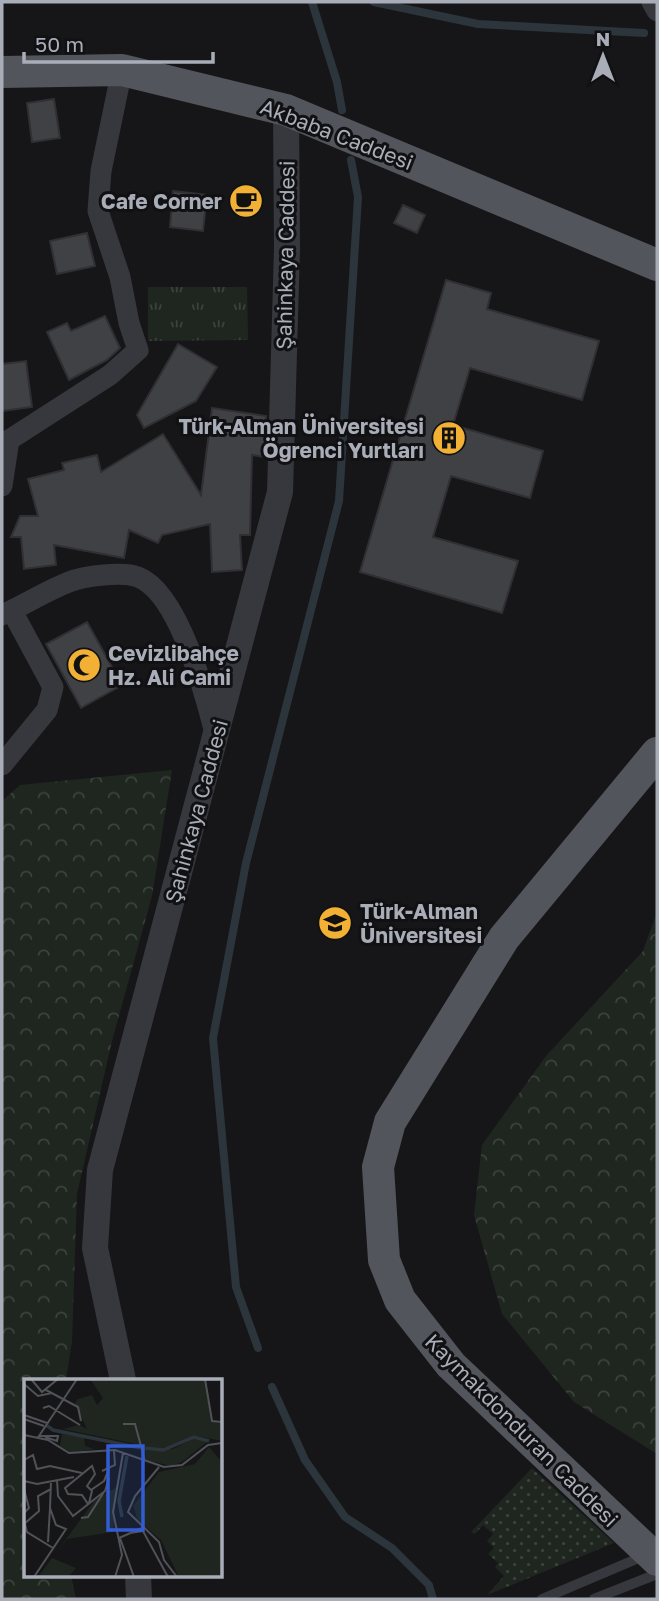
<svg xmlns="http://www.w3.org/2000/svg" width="659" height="1601" viewBox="0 0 659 1601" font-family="'Golos Text',sans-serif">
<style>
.grass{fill:url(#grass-dots)}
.forest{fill:url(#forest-crowns)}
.park{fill:url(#park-tufts)}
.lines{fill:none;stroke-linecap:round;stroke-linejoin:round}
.stream{stroke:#2c353c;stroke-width:8}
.building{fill:#404145;stroke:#303034;stroke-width:2}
.service{stroke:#37383d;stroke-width:10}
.minor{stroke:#37383d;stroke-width:21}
.tertiary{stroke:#37383d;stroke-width:26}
.primary{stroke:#53555c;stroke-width:32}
.labels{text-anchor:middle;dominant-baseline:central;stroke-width:6;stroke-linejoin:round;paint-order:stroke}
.street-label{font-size:21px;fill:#a8adb8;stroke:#111113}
.poi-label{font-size:21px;font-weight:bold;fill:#a8adb8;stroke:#111113;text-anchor:end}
.inset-river{fill:none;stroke:#2c353c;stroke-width:3.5}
.inset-road{fill:none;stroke:#505258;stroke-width:2}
.view{fill:#325cd3;fill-opacity:0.15;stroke:#325cd3;stroke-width:3.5}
.inset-edge{fill:none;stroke:#a8adb8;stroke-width:3.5}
</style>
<defs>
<pattern id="grass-dots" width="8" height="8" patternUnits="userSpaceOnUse" patternTransform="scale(1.75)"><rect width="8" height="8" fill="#1e261f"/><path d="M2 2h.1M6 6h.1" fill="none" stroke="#3c433d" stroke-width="1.8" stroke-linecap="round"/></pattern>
<pattern id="forest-crowns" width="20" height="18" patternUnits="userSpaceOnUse" patternTransform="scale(1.75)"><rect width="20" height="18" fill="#1e261f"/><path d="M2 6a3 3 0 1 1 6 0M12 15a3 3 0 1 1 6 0" fill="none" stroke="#3c433d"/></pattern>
<pattern id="park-tufts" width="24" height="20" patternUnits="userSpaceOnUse" patternTransform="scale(1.75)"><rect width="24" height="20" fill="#1e261f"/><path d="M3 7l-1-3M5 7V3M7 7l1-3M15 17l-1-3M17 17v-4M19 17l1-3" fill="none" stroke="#3c433d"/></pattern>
</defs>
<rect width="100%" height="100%" fill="#161618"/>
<path class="grass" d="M532 1468 614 1543 487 1595 504 1576 495 1567 498 1563 488 1554 494 1548 487 1541 493 1534 483 1525 475 1534 471 1532Z"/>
<path class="forest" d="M172 770 152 896 112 1041 77 1194 72 1342 66 1380H26V1575H71L76 1599H2V801L20 785Z
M657 912V1454L574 1402 502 1314 474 1215 482 1145 546 1056 643 951Z"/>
<path class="park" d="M148 287H247L248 340 148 341Z"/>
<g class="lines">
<path class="stream" d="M312 2 337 82 342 110
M374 2 478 24 644 33
M258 1348 236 1287 213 1038 246 863 339 501 358 197 351 160
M272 1387 305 1460 345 1517 392 1548 429 1585 433 1599"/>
</g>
<path class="building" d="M54 99 60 138 32 142 27 103Z
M173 191 207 195 203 231 170 227Z
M403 205 425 215 417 233 394 223Z
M87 233 95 266 57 274 50 241Z
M446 280 491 293 487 309 599 341 582 400 470 368 453 425 543 451 530 498 451 476 433 537 518 561 502 613 360 572Z
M105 316 120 348 107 360 69 380 47 332 67 323 71 331Z
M178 344 217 367 196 401 144 428 137 415Z
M26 361 32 407 2 411V364Z
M212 408 266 416 265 457 252 455 250 535H240L242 570 212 572 210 524 162 535 158 543 129 530 124 558 54 545 56 565 24 569 21 537H11L20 516H38L28 479 64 470 62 463 97 455 101 472 163 434 201 495Z
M87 622 122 685 81 708 46 644Z"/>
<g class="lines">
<path class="service" d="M542 1599 646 1555
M594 1599 657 1574"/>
<path class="minor" d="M652 2 657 11
M2 442 9 440 110 375 138 350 129 323 120 277 98 211 101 171 122 70
M2 486 9 440
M2 615C24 605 46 591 69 582 84 576 123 571 138 577 179 593 206 697 216 737
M2 765 47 710 53 687 12 611"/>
<path class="tertiary" d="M123 1380 95 1248 100 1170 280 492 287 248 286 110
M138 1575 139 1599"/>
<path class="primary" d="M2 72 122 70 286 110 657 265
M657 753 504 938 390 1122 378 1167 384 1260 400 1300 451 1365 657 1560"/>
</g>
<defs>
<g id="cafe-disc" transform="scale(1.75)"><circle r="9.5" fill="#f2b134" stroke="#111113"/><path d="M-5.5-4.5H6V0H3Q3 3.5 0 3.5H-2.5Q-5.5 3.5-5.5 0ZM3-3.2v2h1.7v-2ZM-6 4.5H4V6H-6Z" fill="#111"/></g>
<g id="building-disc" transform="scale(1.75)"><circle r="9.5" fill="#f2b134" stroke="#111113"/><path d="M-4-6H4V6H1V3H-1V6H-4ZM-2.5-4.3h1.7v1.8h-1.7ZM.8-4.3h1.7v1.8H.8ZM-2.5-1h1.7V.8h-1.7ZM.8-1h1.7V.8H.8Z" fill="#111"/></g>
<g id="mosque-disc" transform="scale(1.75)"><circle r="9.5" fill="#f2b134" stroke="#111113"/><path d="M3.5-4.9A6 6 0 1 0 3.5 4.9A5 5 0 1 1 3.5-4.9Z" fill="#111"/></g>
<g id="university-disc" transform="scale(1.75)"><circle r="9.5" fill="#f2b134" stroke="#111113"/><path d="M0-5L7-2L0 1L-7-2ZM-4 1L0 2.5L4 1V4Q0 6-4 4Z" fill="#111"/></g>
</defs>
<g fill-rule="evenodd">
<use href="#cafe-disc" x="246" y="201"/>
<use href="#building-disc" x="449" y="438"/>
<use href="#mosque-disc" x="84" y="665"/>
<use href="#university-disc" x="335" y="923"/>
</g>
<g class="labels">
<g class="street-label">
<text transform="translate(337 134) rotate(21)">Akbaba Caddesi</text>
<text transform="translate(285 255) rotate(-89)">Şahinkaya Caddesi</text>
<text transform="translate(196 811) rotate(-75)">Şahinkaya Caddesi</text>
<text transform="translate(522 1430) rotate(45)">Kaymakdonduran Caddesi</text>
</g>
<g class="poi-label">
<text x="222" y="201">Cafe Corner</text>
<text x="424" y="426">Türk-Alman Üniversitesi<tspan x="424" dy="24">Öğrenci Yurtları</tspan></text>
<text x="108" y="653" text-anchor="start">Cevizlibahçe<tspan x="108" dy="24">Hz. Ali Cami</tspan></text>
<text x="360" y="911" text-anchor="start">Türk-Alman<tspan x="360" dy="24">Üniversitesi</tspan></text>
</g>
</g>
<g transform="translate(24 1379)">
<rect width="198" height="198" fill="#161618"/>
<path d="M38 55 60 58 61 67 70 70 47 74 36 67ZM170 59 184 62 158 83 147 87 122 81 121 70H149Z" fill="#1e261f"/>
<path d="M66 0H181L187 43 198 44V62L173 57 136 70 39 50 55 46 63 50 51 24 54 20 68 16 73 26 79 19ZM185 68 198 83V198H155L137 161 114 141 109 127 135 93 171 85ZM93 108 89 153 43 160 28 179 52 189 44 198H14L71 121Z" fill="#1e261f"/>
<path class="inset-river" d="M22 46 29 51 117 69M121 69 139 71 170 58 185 62M98 138 95 122 103 77"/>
<path class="inset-road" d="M7 0 18 13 34 0M181 0 188 42 198 43M0 5 14 17 28 14M22 11 54 28 57 42M19 29 25 27 56 46M0 36 23 44M0 40 20 47M99 45H111L121 82M0 56 24 61 45 74 91 71 140 88 158 86 184 66 198 64M21 58 33 62 34 57H15L53 0M0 81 9 76 13 90 26 87 58 94M135 88 111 117 104 133 135 163 140 181 153 198M78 92 91 86 90 72M33 101 34 117 49 137 81 112 85 99M0 102 13 105 50 98M0 110 5 129 0 134M67 111 80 102 85 90M64 125 58 116 44 115 41 109 68 87 71 95 63 107 68 112 65 124M57 139 64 138 80 113M0 145 15 132 14 117 27 110M1 145 3 153 29 169M106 154 119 152 144 198M95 159 118 149M96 159 110 198M24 163 26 129M10 198 42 150 32 146 26 129 27 102M91 198 98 176 89 133 99 74"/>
<path class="view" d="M84 67H119V151H84Z"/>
<rect width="198" height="198" class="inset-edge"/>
</g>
<rect width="659" height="1601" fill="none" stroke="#a8adb8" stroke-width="7"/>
<g transform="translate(603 56)" stroke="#111113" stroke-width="5" paint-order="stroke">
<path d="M0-5L12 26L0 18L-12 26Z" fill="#a8adb8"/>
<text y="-10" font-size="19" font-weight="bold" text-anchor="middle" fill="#a8adb8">N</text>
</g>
<path d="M24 52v10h189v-10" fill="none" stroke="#a8adb8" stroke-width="3.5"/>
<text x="35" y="52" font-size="21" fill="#a8adb8" stroke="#111113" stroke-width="5" paint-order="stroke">50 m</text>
</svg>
